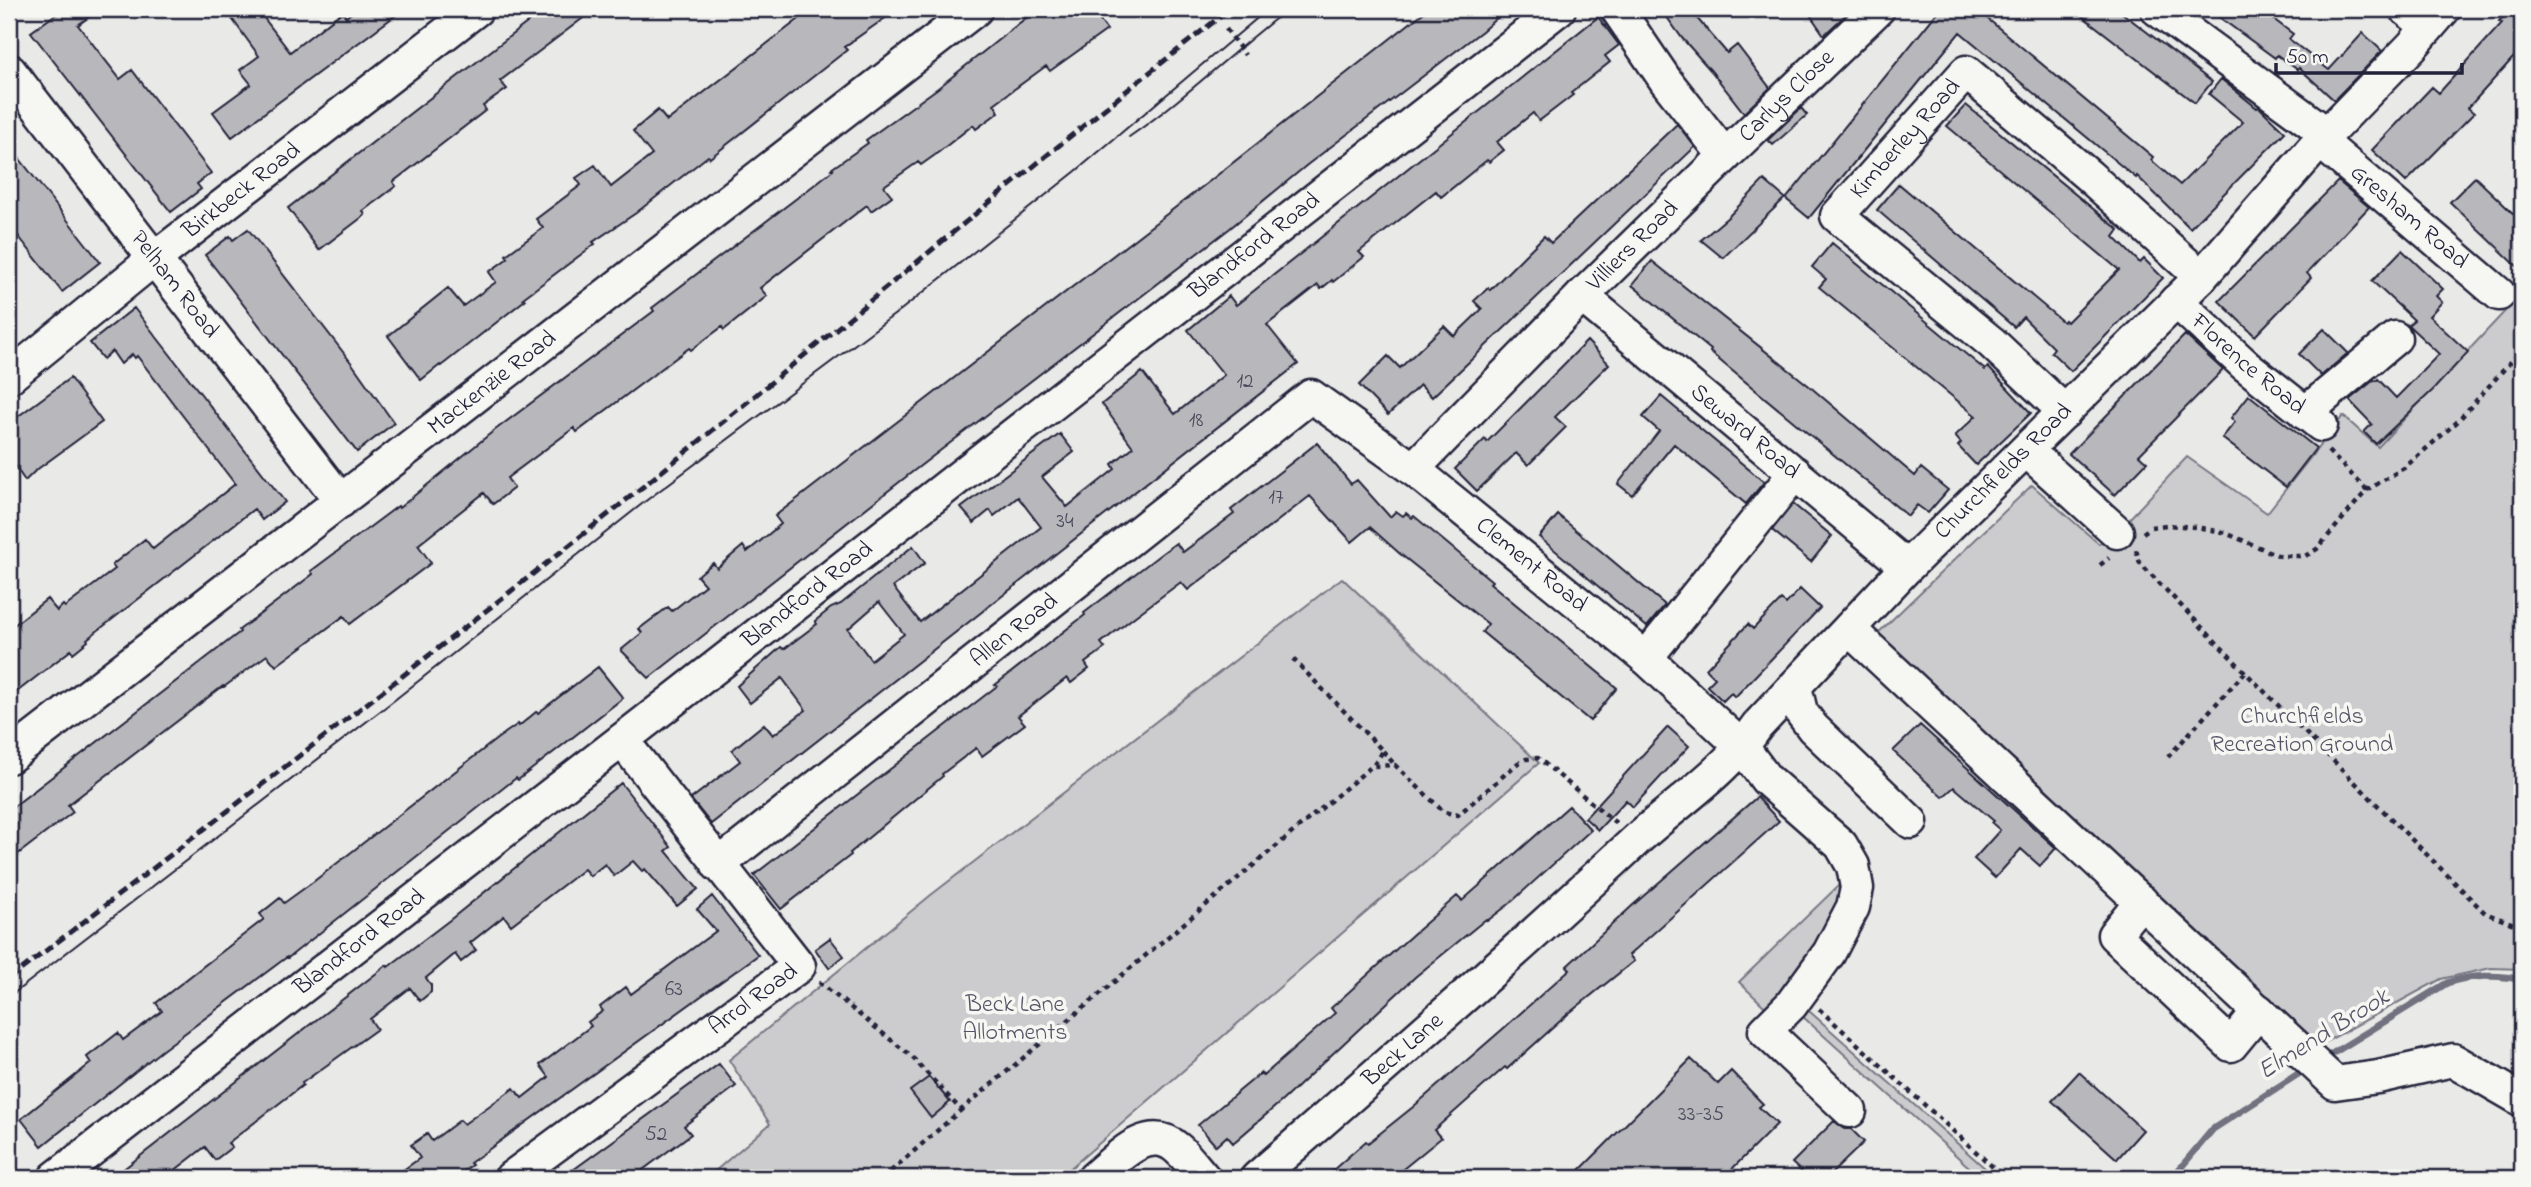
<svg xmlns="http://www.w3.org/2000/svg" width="2531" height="1187" viewBox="0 0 2531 1187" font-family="'Indie Flower',sans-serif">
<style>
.green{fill:#ccccce;stroke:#777784;stroke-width:2}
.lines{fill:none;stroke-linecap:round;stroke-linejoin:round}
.stream{stroke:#71717f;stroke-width:7}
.building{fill:#b8b8bc;stroke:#22223b;stroke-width:2;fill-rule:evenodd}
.minor-casing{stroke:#22223b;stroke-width:37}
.path{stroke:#22223b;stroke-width:4.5;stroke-dasharray:5 5;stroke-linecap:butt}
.minor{stroke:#f6f6f2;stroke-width:32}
.tram{stroke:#22223b;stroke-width:2}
.rail{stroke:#22223b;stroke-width:5;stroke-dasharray:10 5;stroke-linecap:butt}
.labels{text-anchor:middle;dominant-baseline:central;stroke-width:7;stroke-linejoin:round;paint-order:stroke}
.number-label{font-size:21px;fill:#48485b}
.street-label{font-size:24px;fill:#22223b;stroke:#f6f6f2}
.park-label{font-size:24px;fill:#555567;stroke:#f6f6f2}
.water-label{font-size:26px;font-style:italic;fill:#565668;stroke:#f6f6f2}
</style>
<rect width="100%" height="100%" fill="#e9e9e7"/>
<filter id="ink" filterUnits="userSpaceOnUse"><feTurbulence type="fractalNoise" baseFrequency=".0143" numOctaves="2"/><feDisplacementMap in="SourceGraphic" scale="14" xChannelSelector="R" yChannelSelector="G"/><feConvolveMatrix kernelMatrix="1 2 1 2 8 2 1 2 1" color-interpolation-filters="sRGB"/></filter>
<g filter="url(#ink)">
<path class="green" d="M2522 293V969L2491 968 2441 979 2320 1045 1874 637 2032 485 2099 544 2117 532 2187 457 2267 513 2343 416 2378 447Z
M1342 578 1539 763 1059 1178H707L770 1124 729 1060 931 895Z
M1839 885C1839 892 1840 901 1839 907 1829 939 1791 987 1766 1008L1739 982Z
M1808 1010 1996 1178H1981L1802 1016Z"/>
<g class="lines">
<path class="stream" d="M2322 1060 2447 983C2469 975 2500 974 2522 980
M2172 1178 2213 1129 2309 1067"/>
</g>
<path class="building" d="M63 9H100L78 25 120 79 132 70 211 173 197 184 201 189 171 212 31 32Z
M225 9H257L290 52 342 12 346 17 356 9H404L232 137 213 112 251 84 240 70 259 56Z
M545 9H595L500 81 507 89 483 106 486 110 393 182 396 186 363 211 365 215 319 250 288 208Z
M812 9H898L844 47 847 50 710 158 708 156 636 213 593 242 595 244 523 298 525 300 441 366 440 365 421 380 388 336 448 288 463 306 496 282 489 272 508 258 506 255 543 228 536 219 581 185 576 178 595 165 611 187 652 155 633 131 658 110 667 121Z
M1037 9H1091L1107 30 1050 71 1046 66 994 104 999 112 976 129 973 125 935 155 921 165 918 162 884 186 892 196 871 211 867 205 760 288 767 296 724 330 722 327 691 350 689 348 577 432 574 428 507 478 514 488 493 504 484 493 418 545 431 563 350 624 344 616 276 666 267 655 224 687 223 686 68 805 73 812 9 861V810L240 632 239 630 313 574 311 571 398 506 399 508 491 433 654 311 652 308 814 185 833 170 831 169 868 143 866 140 938 88Z
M1428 9H1507L1482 31 1307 165 1229 229 911 473 649 678 621 650 642 633 639 629 668 607 672 611 705 585 697 576 713 563 717 568 743 546 747 552 781 524 775 516 797 499 1211 180Z
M1661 9H1689L1727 53 1737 45 1770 88 1744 113 1712 72 1682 38Z
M1806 9H1852L1824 35Z
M1940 9H1976L2153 157 2151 160 2180 185 2243 122 2209 94 2221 79 2257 108 2259 107 2285 132 2190 228 2137 176 2136 178 1960 32 1809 218 1786 199Z
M2073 9H2117L2212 82 2195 103Z
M2208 9H2260L2293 34 2289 39 2329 70 2363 33 2382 51 2334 100 2299 68 2298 70 2277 55 2275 58Z
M2511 9H2522V48L2468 108 2474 113 2406 182 2372 150 2432 87 2439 93 2502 23 2499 21Z
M1598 17 1619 45 1605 56 1610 62 1571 93 1573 95 1539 121 1533 113 1497 142 1504 150 1489 162 1487 160 1441 197 1436 191 1359 252 1364 257 1333 282 1332 280 1321 289 1318 285 1267 325 1298 364 711 824 691 799 740 761 732 750 764 724 773 735 806 710 782 678 750 703 737 686 781 647 784 649 817 624 815 621 831 608 841 604 913 546 925 563 893 587 920 622 1041 527 1018 497 994 516 990 510 974 523 961 508 1060 434 1074 452 1042 477 1067 507 1115 469 1112 464 1133 447 1102 404 1142 372 1175 414 1224 375 1188 330 1229 296 1236 305ZM879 602 904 634 871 660 848 629Z
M1966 105 2119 230 2114 237 2140 263 2144 259 2163 278 2071 371 2051 352 2054 348 2023 317 2014 327 1877 210 1899 184 2063 322 2065 320 2067 322 2119 270 1947 126Z
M1801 108 1807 115 1773 145 1768 140Z
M1677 124 1695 147 1432 397 1420 385 1388 415 1359 385 1388 356 1400 368 1444 326 1454 336 1482 309 1474 301 1488 288 1490 290 1544 236 1551 243Z
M9 145 100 262 62 292 9 224Z
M2475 177 2522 222V271L2450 202Z
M1764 180 1785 198 1723 258 1701 240 1728 217Z
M2338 181 2369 207 2307 273 2311 278 2255 336 2219 301Z
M248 229 353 365 394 423 357 452 205 255 230 236 233 240Z
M1832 243 1985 370 1988 367 2031 413 1976 465 1958 446 1961 443 1955 436 1976 416 1819 287 1826 279 1812 267Z
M2402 250 2443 289 2436 296 2442 302 2429 316 2468 352 2433 390 2376 444 2364 432 2372 424 2349 400 2374 380 2376 381 2378 379 2396 398 2439 354 2408 325 2414 320 2372 281Z
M1652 261 1808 385 1915 476 1921 468 1948 490 1928 513 1917 505 1908 516 1724 364 1710 352 1711 350 1632 285Z
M134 308 285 502 262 520 254 509 87 639 88 641 73 653 71 650 9 698V629L47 599 57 611 63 605 65 607 115 569 112 565 145 539 153 549 235 484 137 356 135 358 132 354 121 364 112 351 103 359 90 343Z
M2324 329 2348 353 2321 376 2299 354Z
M2185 335 2223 370 2139 455 2147 462 2115 495 2069 454Z
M1587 341 1609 364 1555 417 1566 427 1528 465 1516 453 1477 491 1455 469 1485 439 1487 442Z
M70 378 102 422 35 471 25 481 9 457V423Z
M2249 395 2316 448 2286 487 2222 438 2235 422 2231 418Z
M1661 396 1764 482 1746 504 1674 444 1632 495 1618 484 1659 431 1643 417Z
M1317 443 1351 484 1357 480 1390 517 1396 511 1403 516 1406 513 1412 518 1414 516 1492 581 1490 583 1617 688 1590 721 1482 632 1488 624 1399 553 1370 527 1352 542 1310 496 1188 590 1181 582 1134 617 1101 643 1105 648 1085 663 1089 669 1071 683 1067 678 1018 716 1025 724 982 756 976 748 942 774 943 776 850 853 851 855 781 909 754 875 997 686 995 685 1085 615 1084 613 1161 554 1176 543 1183 552 1234 514 1231 510Z
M1793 504 1832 536 1811 562 1772 530Z
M1558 515 1665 605 1647 627 1539 537Z
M1800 589 1820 608 1735 697 1731 693 1723 701 1707 686 1715 678 1706 669 1748 624 1753 629 1781 600 1786 604Z
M598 667 623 698 518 780 516 778 288 958 287 957 161 1051 42 1146 21 1119 91 1063 87 1057 118 1033 123 1040 162 1011 156 1003 264 919 260 914 280 898 284 903 313 882 498 738 518 724 519 726 536 712 538 713Z
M1920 725 2056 848 2040 866 2021 849 1995 878 1974 859 2000 830 1992 823 1994 821 1954 787 1943 797 1893 751Z
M1668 727 1689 746 1633 807 1626 800 1598 830 1585 818Z
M621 783 671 847 666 851 698 889 677 906 645 869 642 871 633 861 614 876 605 864 590 876 584 869 511 925 504 916 470 943 476 950 461 962 455 954 426 978 431 985V992L420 1001 410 988 370 1019 377 1029 302 1083 303 1085 228 1143 232 1147 215 1160 205 1147 165 1178H112L387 965 388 967 451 919Z
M1757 797 1779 821 1629 955 1634 961 1568 1014 1507 1069 1505 1067 1434 1130 1441 1138 1392 1178H1324L1366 1141 1368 1143 1413 1107 1504 1028 1570 969 1567 966 1632 906Z
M1569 806 1591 830 1508 905 1487 921 1486 919 1415 977 1283 1100 1233 1143 1227 1136 1216 1146 1198 1125 1261 1073 1263 1076 1335 1013 1331 1008 1412 935 1457 896 1462 901Z
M712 896 758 955 470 1163 472 1165 454 1178H392L420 1158 411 1145 427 1134 432 1141 460 1120 464 1124 514 1088 522 1098 549 1077 540 1065 591 1026 588 1022 603 1011 600 1007 626 987 631 994 716 931 697 909Z
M830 938 844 956 829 968 815 949Z
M1691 1059 1718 1084 1731 1071 1763 1104 1759 1107 1777 1124 1723 1178H1572Z
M719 1064 736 1086 684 1126 691 1134 632 1178H562Z
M2079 1072 2143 1130 2117 1159 2052 1101Z
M929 1077 950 1102 931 1118 910 1091Z
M1834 1121 1845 1129H1851L1864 1142 1827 1178H1808L1792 1163Z"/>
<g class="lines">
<g class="minor-casing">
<g id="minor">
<path d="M2157 9 2327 134"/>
<path d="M2406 9 2428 27"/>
<path id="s1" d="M9 70 341 501"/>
<path id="s2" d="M2320 141 2499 294"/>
<path id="s3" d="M1725 156 1878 9"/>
<path id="s4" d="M1582 296 1907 567"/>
<path id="s5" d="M2176 301 2244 364 2321 425"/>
<path id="s6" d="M9 377 154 259 477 9"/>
<path id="s7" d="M2065 412 1992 343 1837 216 1966 72 2089 176 2201 277"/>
<path d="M2305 413 2395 338"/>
<path d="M2027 451 2117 532"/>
<path id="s8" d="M1413 469 1582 296 1725 156 1666 81 1617 9"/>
<path d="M1850 630 2335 1083 2378 1077 2453 1060 2522 1100"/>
<path d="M1646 658 1795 473"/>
<path d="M1795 687 1801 712 1813 728 1911 822"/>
<path id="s9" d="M9 757 976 9"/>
<path id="s10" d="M718 865 1311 396 1413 469 1646 658 1743 748 1766 779 1841 845 1853 866 1857 888 1853 907 1829 953 1791 1005 1765 1031 1850 1111"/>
<path d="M2141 901 2114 935 2231 1045 2259 1011"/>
<path id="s11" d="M55 1178 622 740 1559 9"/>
<path id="s12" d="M511 1178 799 966 622 740"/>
<path d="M1094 1178C1117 1159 1148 1122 1178 1149 1188 1158 1196 1169 1204 1178"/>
<path id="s13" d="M1257 1178C1384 1067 1511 957 1634 842 1675 804 1726 772 1757 726L1907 567 2201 277 2320 141 2412 46 2444 9"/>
</g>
</g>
<path class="path" d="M1226 29 1245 55
M2328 451 2367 490
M2143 533 2151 527 2166 525 2196 527 2223 532 2280 556H2305L2317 549 2367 490 2404 468 2457 422 2522 349
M2136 550 2140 563 2245 672 2485 913 2522 927
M2100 565 2109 558
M1293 659 1383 751 1373 766
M1383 751 1395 765
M2168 757 2245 672
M819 982 911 1056 961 1110 1372 766 1395 765 1444 812 1458 815 1518 763 1526 759 1538 758 1616 823
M1819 1009 2005 1178
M883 1178 961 1110"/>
<use href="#minor" class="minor"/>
<path class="tram" d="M1129 137C1186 98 1234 50 1288 9
M9 997 392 702 647 500 902 309 1076 171 1268 9"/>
<path class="rail" d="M9 979C220 817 432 655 640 489 838 330 1030 165 1230 9"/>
</g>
</g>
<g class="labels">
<g class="number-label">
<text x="1245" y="382">12</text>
<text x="1196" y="421">18</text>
<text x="1276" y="498">17</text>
<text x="1065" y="522">34</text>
<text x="674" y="990">63</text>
<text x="1701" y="1115">33-35</text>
<text x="656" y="1135">52</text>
</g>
<g class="street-label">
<text stroke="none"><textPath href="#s3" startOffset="86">Carlys Close</textPath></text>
<text stroke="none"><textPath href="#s7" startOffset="404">Kimberley Road</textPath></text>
<text stroke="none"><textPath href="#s6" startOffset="298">Birkbeck Road</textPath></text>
<text stroke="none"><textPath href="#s2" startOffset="117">Gresham Road</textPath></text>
<text stroke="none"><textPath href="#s11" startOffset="1519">Blandford Road</textPath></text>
<text stroke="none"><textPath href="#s8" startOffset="313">Villiers Road</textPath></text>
<text stroke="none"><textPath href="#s1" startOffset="271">Pelham Road</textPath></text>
<text stroke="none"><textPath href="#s5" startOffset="96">Florence Road</textPath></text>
<text stroke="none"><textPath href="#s9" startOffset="611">Mackenzie Road</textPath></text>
<text stroke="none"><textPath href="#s4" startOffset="212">Seward Road</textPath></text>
<text stroke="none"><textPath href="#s13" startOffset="1029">Churchfields Road</textPath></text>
<text stroke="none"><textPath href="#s10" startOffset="1034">Clement Road</textPath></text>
<text stroke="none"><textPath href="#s11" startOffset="952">Blandford Road</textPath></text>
<text stroke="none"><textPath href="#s10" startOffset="378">Allen Road</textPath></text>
<text stroke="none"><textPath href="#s11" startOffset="385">Blandford Road</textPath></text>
<text stroke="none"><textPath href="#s12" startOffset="301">Arrol Road</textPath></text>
<text stroke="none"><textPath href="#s13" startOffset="194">Beck Lane</textPath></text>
</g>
<g class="park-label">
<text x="2302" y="717">Churchfields<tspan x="2302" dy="28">Recreation Ground</tspan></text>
<text x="1015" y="1005">Beck Lane<tspan x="1015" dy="28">Allotments</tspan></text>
</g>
<g class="water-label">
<text transform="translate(2324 1035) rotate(-32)">Elmend Brook</text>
</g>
</g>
<rect width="2531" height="1187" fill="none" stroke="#f6f6f2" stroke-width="35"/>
<rect x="18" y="18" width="2496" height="1152" fill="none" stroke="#22223b" stroke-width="2.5" filter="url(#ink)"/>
<path d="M2276 63v10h186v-10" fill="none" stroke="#22223b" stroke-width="3.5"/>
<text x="2286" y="63" font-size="21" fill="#22223b" stroke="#f6f6f2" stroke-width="5" paint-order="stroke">50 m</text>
</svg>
